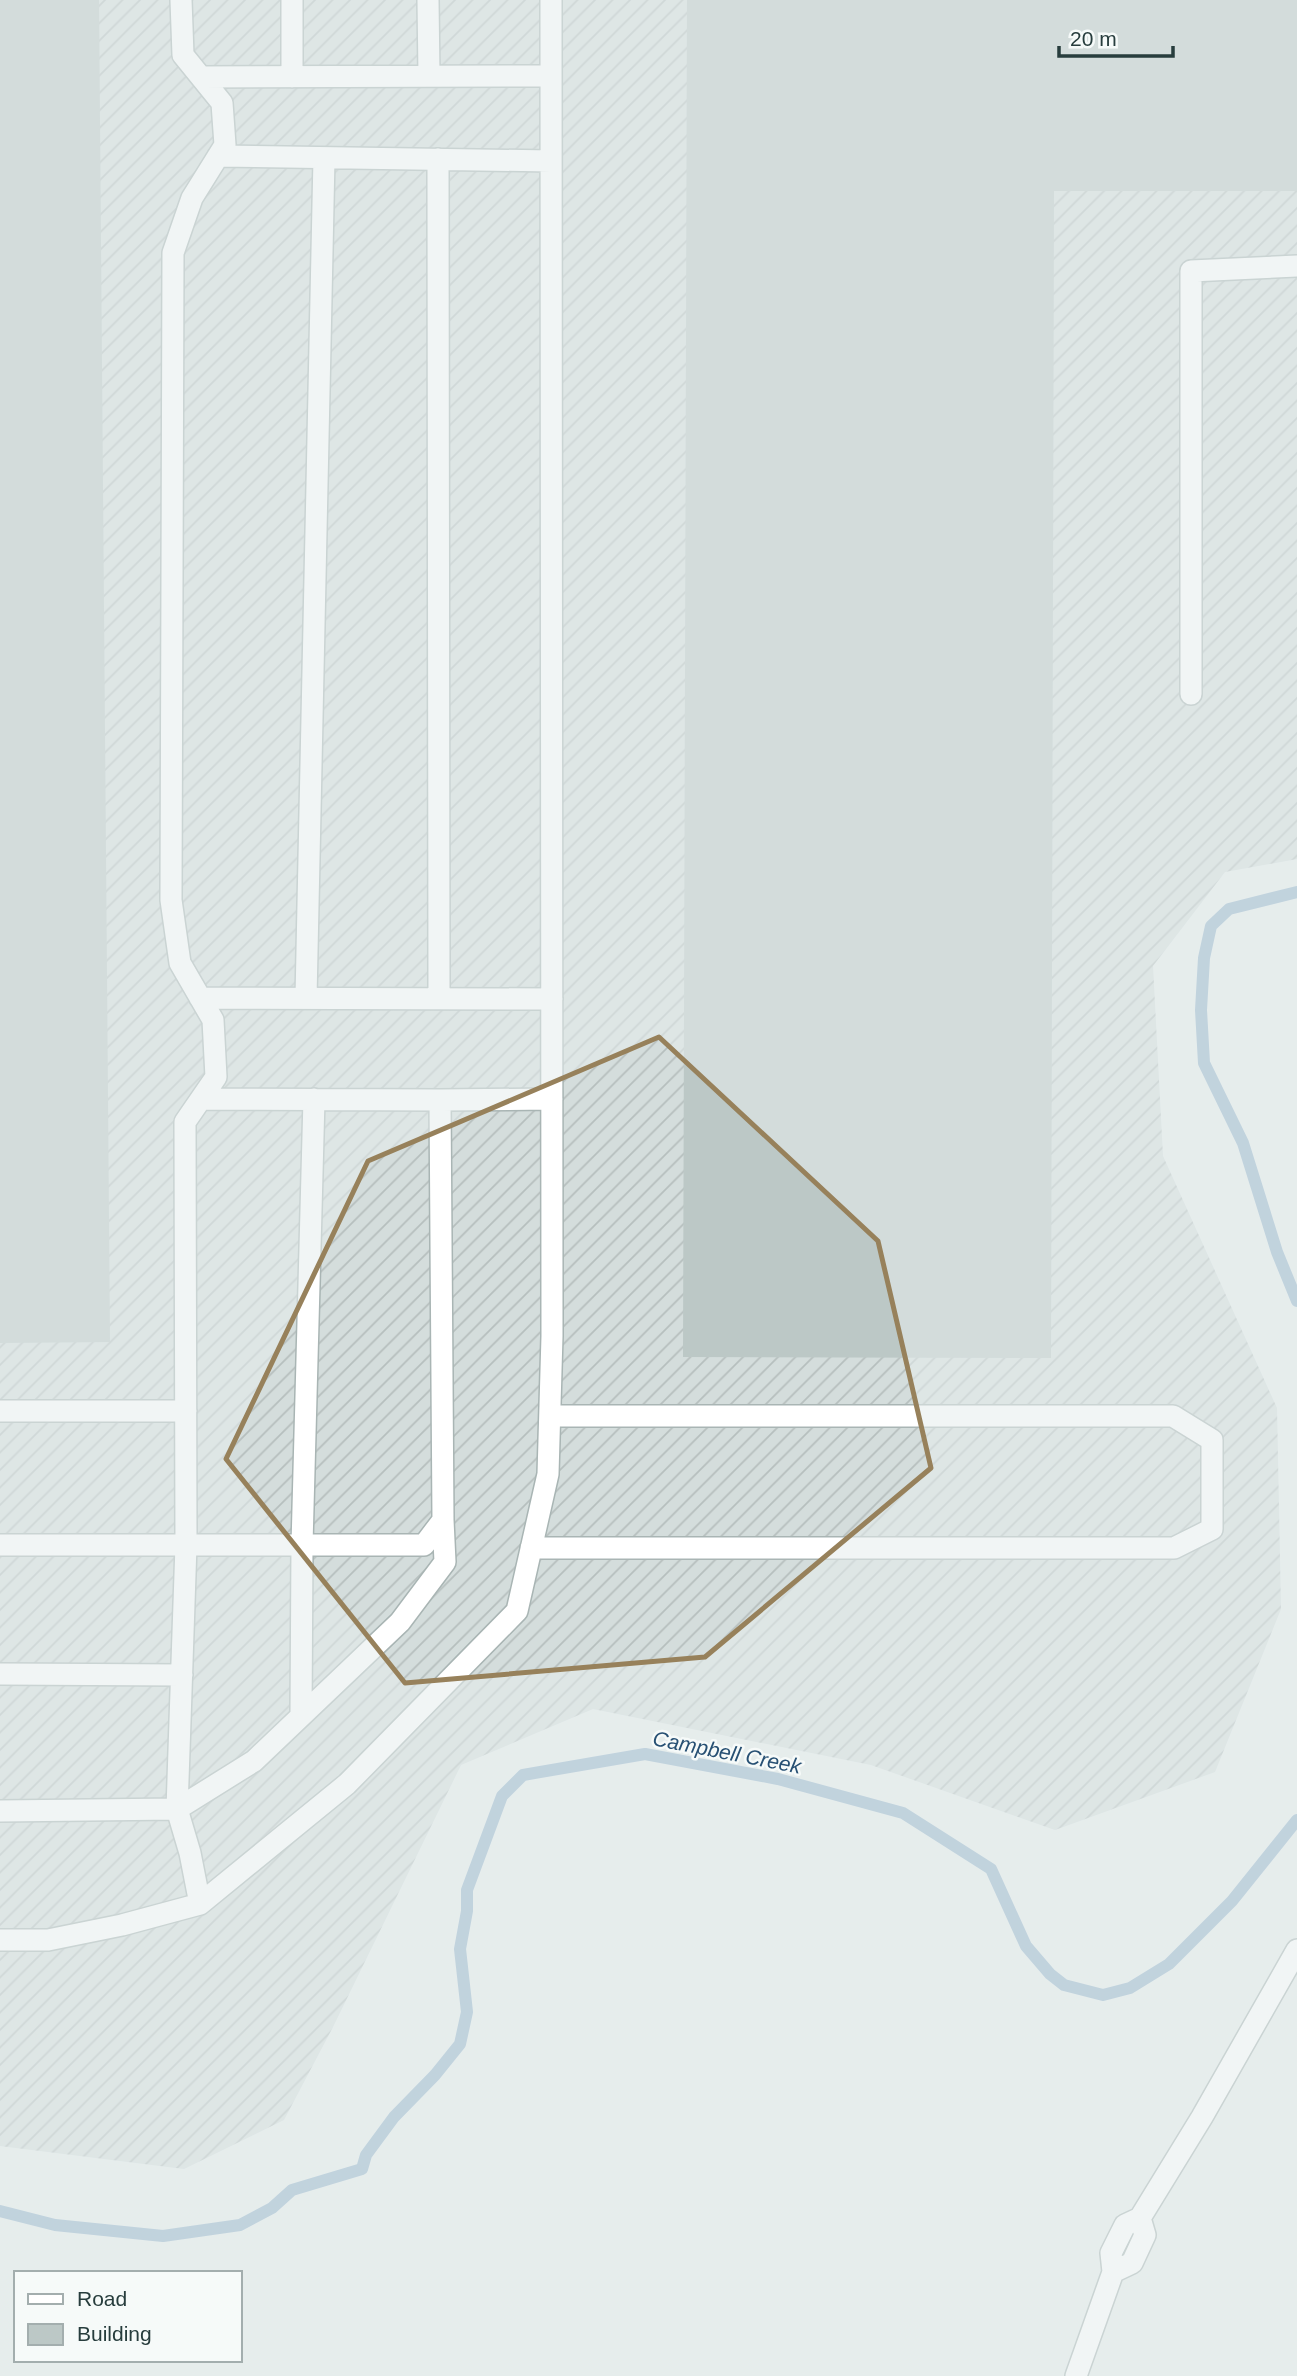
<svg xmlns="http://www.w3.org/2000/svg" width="1297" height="2376" viewBox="0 0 1297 2376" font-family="Helvetica,sans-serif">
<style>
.industrial{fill:url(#industrial-furrows)}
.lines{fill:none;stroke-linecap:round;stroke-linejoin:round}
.stream{stroke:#95b3cb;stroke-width:12}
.building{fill:#bcc8c6}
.minor-casing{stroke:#a9b5b4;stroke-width:24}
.minor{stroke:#fff;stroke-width:21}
.marked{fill:none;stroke:#97815b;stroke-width:5;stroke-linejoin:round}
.labels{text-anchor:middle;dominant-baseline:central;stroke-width:5;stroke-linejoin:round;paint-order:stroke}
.water-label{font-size:21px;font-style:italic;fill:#275073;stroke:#f6faf9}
</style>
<defs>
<pattern id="industrial-furrows" width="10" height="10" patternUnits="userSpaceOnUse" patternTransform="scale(1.75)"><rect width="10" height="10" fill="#d4dddc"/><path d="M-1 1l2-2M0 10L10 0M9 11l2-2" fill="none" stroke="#b6bfbe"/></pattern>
</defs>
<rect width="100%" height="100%" fill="#e6edec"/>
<path class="industrial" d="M0 0H1297V859L1225 872 1153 966 1163 1156 1277 1408 1281 1609 1215 1772 1055 1830 871 1765 593 1709 461 1765 333 2027 284 2120 184 2169 0 2146Z"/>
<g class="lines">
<path class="stream" d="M1297 892 1229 909 1211 926 1204 958 1201 1010 1204 1063 1243 1143 1277 1252 1297 1301
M0 2211 55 2225 163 2236 240 2225 272 2208 292 2190 362 2169 366 2155 394 2117 435 2075 460 2044 467 2012 460 1949 467 1911V1890L502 1796 523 1775 645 1754 778 1779 903 1813 991 1869 1026 1946 1050 1974 1064 1985 1103 1995 1130 1988 1169 1964 1232 1901 1297 1820"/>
</g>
<path class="building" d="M0 0H99L110 1342 0 1343Z
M687 0H1297V191H1054L1051 1358 683 1357Z"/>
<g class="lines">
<g class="minor-casing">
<path id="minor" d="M181 0 183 55 222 103 225 145 192 198 173 253 171 900 180 963 213 1020 216 1077 185 1122 186 1545H424L443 1520 440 1100 552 1099
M292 0V77
M428 0 429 76
M201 77 551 76
M218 156 551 161
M438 159 439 999
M1191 694V271L1297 266
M200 998 552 999
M306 998 324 158
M201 1099 440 1100
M0 1411H186
M0 1545H186L177 1809
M531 1548H1174L1212 1529V1440L1173 1416H550
M0 1674 182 1675
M301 1716 302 1545 314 1099
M177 1809 254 1761 400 1622 445 1562 443 1520
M0 1811 177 1809 190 1853 200 1904
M0 1940H48L122 1925 200 1904 347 1784 517 1611 548 1474 552 1336 551 0
M1113 2272 1132 2263 1145 2235 1140 2218
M1076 2376 1113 2272 1111 2253 1125 2225 1140 2218 1202 2117 1297 1950"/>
</g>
<use href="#minor" class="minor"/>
</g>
<path d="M0 0H1297V2376H0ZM659 1037 878 1241 931 1468 705 1657 405 1683 226 1459 368 1161Z" fill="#e6edec" fill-opacity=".55" fill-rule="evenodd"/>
<path class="marked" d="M659 1037 878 1241 931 1468 705 1657 405 1683 226 1459 368 1161Z"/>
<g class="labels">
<g class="water-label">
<text transform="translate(727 1752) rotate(11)">Campbell Creek</text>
</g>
</g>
<rect x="14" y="2271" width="228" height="91" fill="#f6faf9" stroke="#a3aeae" stroke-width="2"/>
<rect x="28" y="2294" width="35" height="10" fill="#ffffff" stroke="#a3aeae" stroke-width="2"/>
<text x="77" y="2306" font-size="21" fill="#273d3d">Road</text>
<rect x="28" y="2324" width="35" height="21" fill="#bcc8c6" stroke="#a3aeae" stroke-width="2"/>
<text x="77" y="2341" font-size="21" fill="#273d3d">Building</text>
<path d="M1059 46v10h114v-10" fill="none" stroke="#273d3d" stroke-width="3.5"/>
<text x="1070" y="46" font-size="21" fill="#273d3d" stroke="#f6faf9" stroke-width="5" paint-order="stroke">20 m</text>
</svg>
